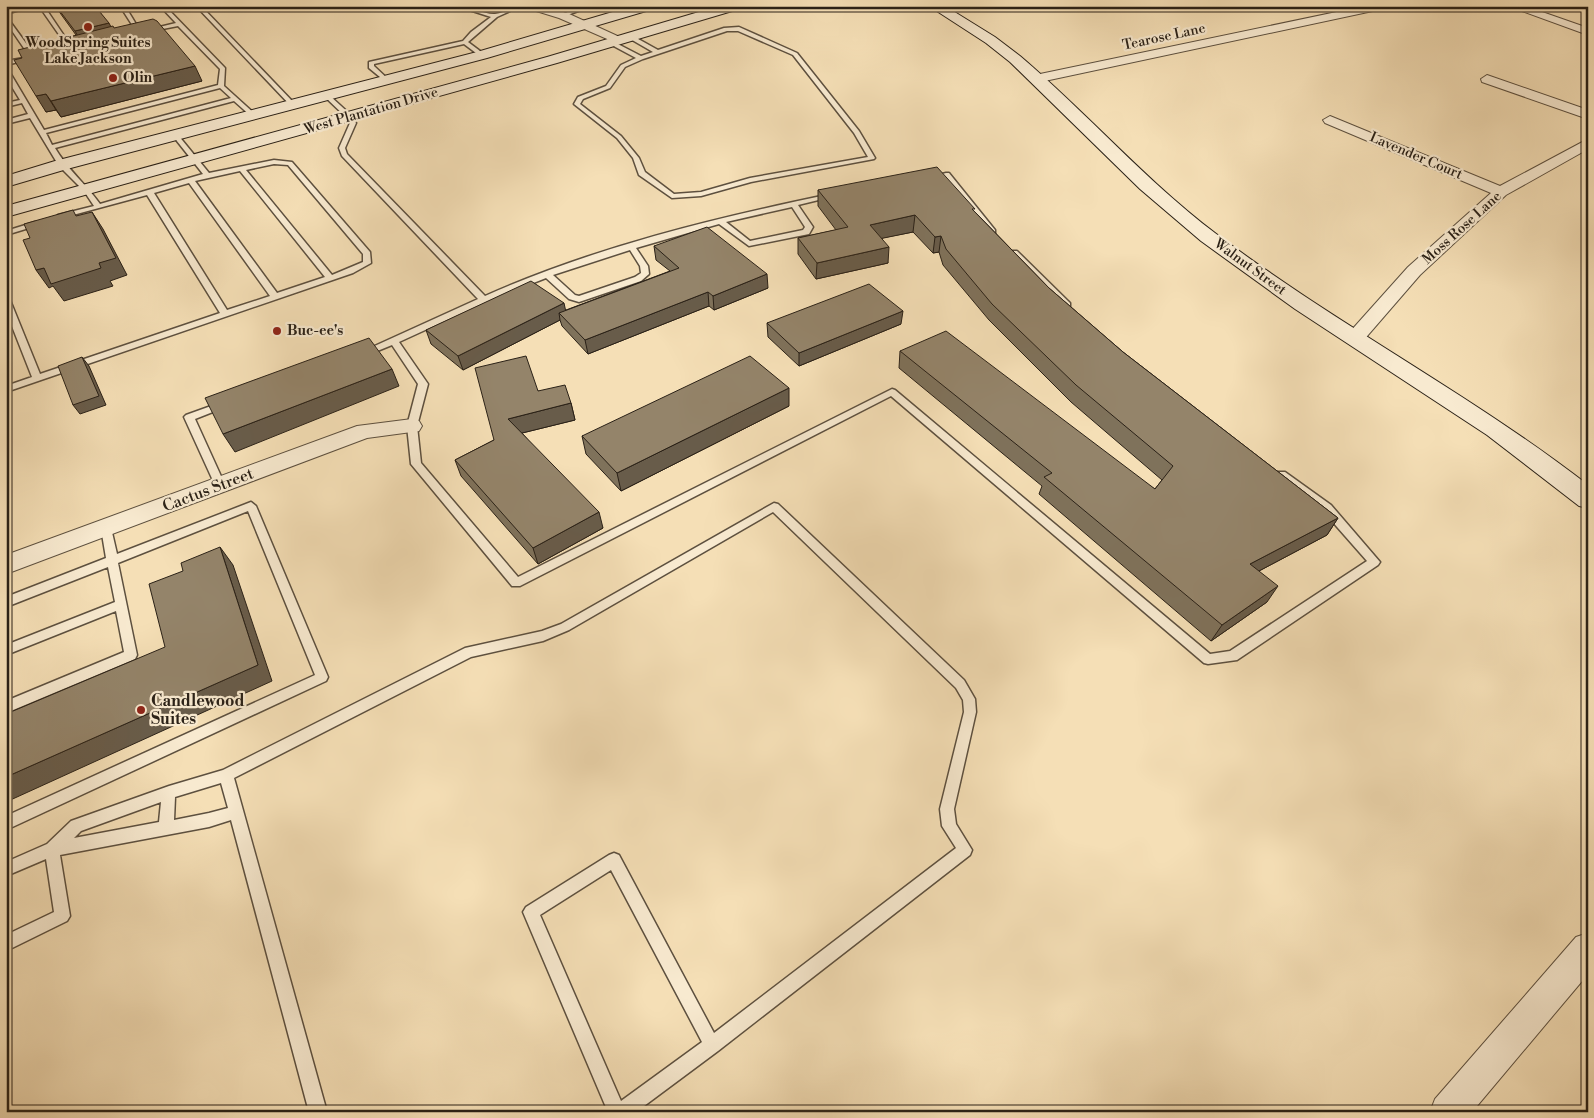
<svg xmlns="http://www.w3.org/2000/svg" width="1594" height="1118" viewBox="0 0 1594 1118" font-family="'Libre Bodoni',serif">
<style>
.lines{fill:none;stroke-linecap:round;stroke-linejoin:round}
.lane-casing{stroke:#5d503f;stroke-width:3}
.street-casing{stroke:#5d503f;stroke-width:2}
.secondary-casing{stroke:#2a2117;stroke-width:2}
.lane{fill:#f8ead0;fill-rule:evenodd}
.street{fill:#f8ead0;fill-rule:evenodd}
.secondary{fill:#f8ead0;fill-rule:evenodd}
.wall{fill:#7f725b;stroke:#2a2117}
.shaded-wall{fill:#685c4a;stroke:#2a2117}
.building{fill:#94846a;stroke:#2a2117}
.poi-dot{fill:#8f2418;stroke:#f8ead0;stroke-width:2}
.labels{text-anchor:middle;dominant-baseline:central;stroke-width:4.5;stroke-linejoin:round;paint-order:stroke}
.far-street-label{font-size:14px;fill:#2a2117;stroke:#f8ead0}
.far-poi-label{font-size:14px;font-weight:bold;fill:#2a2117;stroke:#f8ead0;text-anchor:start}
.street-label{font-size:16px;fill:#2a2117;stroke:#f8ead0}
.poi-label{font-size:16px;font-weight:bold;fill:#2a2117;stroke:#f8ead0;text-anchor:start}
</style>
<rect width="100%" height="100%" fill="#f5dfb6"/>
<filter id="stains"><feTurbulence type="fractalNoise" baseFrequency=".004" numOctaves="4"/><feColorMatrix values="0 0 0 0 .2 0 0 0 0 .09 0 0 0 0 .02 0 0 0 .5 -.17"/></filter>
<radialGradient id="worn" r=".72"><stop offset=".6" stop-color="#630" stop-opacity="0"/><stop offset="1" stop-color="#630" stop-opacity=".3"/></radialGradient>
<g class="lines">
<g class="lane-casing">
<path id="lane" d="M23 6H33L6 14V10Z
M39 6H44L73 49H69Z
M120 6H125L142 34H138Z
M160 6H165L225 68 224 86 257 116 252 117 234 101 55 148C67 169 86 184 100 204L203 174 173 136 176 134 178 135 209 173 274 160 292 162 370 252 371 263 353 273 6 392V386L32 377 6 311V298L10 300 40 374 220 313 147 195 58 219V215L94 206 84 191 59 166 30 118 6 124V120L28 114 22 103 6 107V103L20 100 6 77V69L9 71 44 130 218 85 220 69 178 26 147 32V30L176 23ZM220 88 231 98 52 145 46 133ZM274 164 288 165 363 254V262L332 275 246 170ZM240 171 325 277 277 293 195 181ZM189 183 270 296 227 310 154 193Z
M196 6H201L295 104V106H291Z
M457 6C469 6 486 15 495 14 505 13 511 6 521 6L497 17 468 42 484 54V56H480L464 44 374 64V66L389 80 386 82 369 68V62L463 41 471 32 491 17Z
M583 6H591L565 16 560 15Z
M6 16 36 57 35 58 6 65V61L30 57 6 22Z
M739 27 797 53 859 131 875 158 874 159 751 182 701 196 672 198 639 175 633 158 617 138 574 104 578 97 606 86 621 65 636 58 608 43V41H612L641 56 653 52 627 37V35H631L658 50 724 28ZM727 31H738L793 55 854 133 868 157 750 178 701 192 674 194 645 172 639 158 621 136 580 104 583 99 610 88 625 67 643 59Z
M325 95H329L352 116 356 123 345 148 347 154 485 296C595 247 715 218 831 194L835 196 798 205 813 227 809 234 749 246 719 224 712 226 636 248 648 266 649 274 641 281 579 302 569 299 546 278 495 298 399 342 428 384 417 426 421 463 518 577 892 389 895 390 1210 654 1230 651 1367 561 1323 511 1277 478 1276 475 1277 472H1285L1331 505 1380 562 1378 565 1237 660 1208 664 1204 663 891 396 520 586H512L411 464 407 426 418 384 392 345 365 356 362 357 357 354 478 299 342 156 339 148 350 123 347 118 325 97ZM792 207 805 227 803 230 750 241 726 222ZM630 250 640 266 641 273 635 277 579 296 575 295 553 275Z
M946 173H949L995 230V234H989L944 177 931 180 927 178Z
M35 222 42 224 6 235V231Z
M1011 251H1017L1070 303V307H1064L1011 255Z
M225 401 228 402V406L195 419 225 485 220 489 215 485 184 417 186 415Z
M251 502 256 506 328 677 326 681 6 830V816L315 675 248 511 118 563 137 655 135 659 6 713V701L124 652 116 611 6 655V645L115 602 108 567 6 607V597L106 558 101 528 102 525H110L111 528 117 554Z
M774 503 778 504 964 680 975 699 976 712 954 809 956 824 972 850 970 855 718 1051 636 1112H608L523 912 526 907 609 855 614 853 619 855 714 1033 956 848 942 826 940 809 964 712 963 700 956 688 773 512 569 630 543 641 471 657 234 778 327 1112H309L231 820 209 827 60 855 70 916 67 921 6 951V935L54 912 46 859 6 876V862L47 844 71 821 169 786 223 770 465 648 542 631 561 624ZM221 783 228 808 209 813 174 820 175 797ZM161 802 159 822 74 838 81 831ZM611 870 702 1042 621 1101 540 915Z"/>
</g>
<g class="street-casing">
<path id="street" d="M520 6H540L567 13 624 39 618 43 614 42 559 18Z
M1365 6H1387L1382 9 1040 82 1034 78 1040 74Z
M1508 6H1525L1588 28V35Z
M1487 75 1588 110V119L1482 82 1481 79Z
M1330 116 1500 186 1588 139V149L1506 195 1420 275 1362 342H1348L1346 338 1348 334 1408 267 1491 193 1325 123 1323 120Z
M412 419 419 421 422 426 419 431 367 438 6 574V555L357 426Z
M1588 933V974L1472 1112H1430L1435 1099 1576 937Z"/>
</g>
<g class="secondary-casing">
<path id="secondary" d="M633 6H654L653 9 487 58 67 169 6 187V176L55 161 477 52Z
M719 6H740L739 9 557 63 6 217V206L547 57Z
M929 6H945L995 37 1020 56C1087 113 1145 180 1215 233 1335 324 1469 393 1588 485V508L1579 506 1487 435 1295 309 1201 241 1140 189 1010 62 986 43Z"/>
</g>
<use href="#lane" class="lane"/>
<use href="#street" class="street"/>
<use href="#secondary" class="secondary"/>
</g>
<path class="wall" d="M55 6H95L111 27 202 81 61 117 56 110 46 112 22 58 76 35Z
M818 190 975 212 1049 288 1123 352 1338 518 1327 535 1259 571 1267 602 1211 641 1039 494 1042 486 899 368 900 351 1155 489 1162 480 1071 402 989 320 943 265 939 252 933 253 913 232 882 238 888 263 816 279 798 254V238L836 230 818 206Z
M654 246 768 288 714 310 709 306 588 354 562 326 560 320 463 370 431 344 426 330 566 310 670 271 656 260Z
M767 323 901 324 799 366 768 337Z
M538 391 571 403 575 420 522 433 603 528 538 564 461 476 455 460 494 440Z
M789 406 621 491 586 454 582 436Z"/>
<path class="shaded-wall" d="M109 23 115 35 81 42 75 31Z
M195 66 202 81 61 117 51 101Z
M46 94 56 110 46 112 36 96Z
M92 212 103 229 127 275 110 281 113 286 64 301 53 286 49 288 36 270 44 268 99 263Z
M915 215 913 232 869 241 870 225Z
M941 236 939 252 933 253 935 237Z
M889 247 888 263 816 279 817 263Z
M767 274 768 288 714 310 713 296Z
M708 292 709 306 588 354 585 340Z
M564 303 567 317 559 313 560 320 463 370 458 356Z
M903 311 901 324 799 366V353Z
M82 357 89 366 106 405 80 414 73 405Z
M392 369 399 386 235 452 223 434Z
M789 388V406L621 491 617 473Z
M571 403 575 420 514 435 508 419Z
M599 512 603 528 538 564 533 548Z
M1338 518 1327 535 1240 581 1250 564Z
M220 547 233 565 272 681 6 802V777L258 665Z
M1278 586 1267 602 1211 641 1222 625Z"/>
<path class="building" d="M56 6H95L109 23 75 31Z
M153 19 157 21 195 66 51 101 46 94 36 96 14 60 22 58 18 50 113 26 114 28Z
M937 167 975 209H972L1049 288 1123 352 1338 518 1250 564 1278 586 1222 625 1044 477 1052 473 900 351 946 331 1155 489 1173 466 1076 385 992 304 946 249 941 236 935 237 915 215 870 225 889 247 817 263 798 238 848 227 818 190Z
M73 210 76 216 92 212 116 258 99 263 101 268 51 284 44 268 36 270 23 240 30 238 24 224Z
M707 227 767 274 713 296 708 292 585 340 559 313 679 268 654 246Z
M531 281 564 303 458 356 426 330Z
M869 284 903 311 799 353 767 323Z
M369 338 392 369 223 434 205 398Z
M526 356 538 391 565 385 571 403 508 419 599 512 533 548 455 460 494 440 475 368Z
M750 356 789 388 617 473 582 436Z
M82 357 99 396 73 405 58 366Z
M220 547 258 665 6 777V714L165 647 149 584 183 571 181 563Z"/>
<g class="poi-dot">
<circle cx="88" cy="27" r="5"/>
<circle cx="113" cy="78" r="5"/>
<circle cx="277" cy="331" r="5"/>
<circle cx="141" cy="710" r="5"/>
</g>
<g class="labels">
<g class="far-street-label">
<text transform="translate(1164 37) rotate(-12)">Tearose Lane</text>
<text transform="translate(371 111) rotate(-16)">West Plantation Drive</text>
<text transform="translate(1416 156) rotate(23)">Lavender Court</text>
<text transform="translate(1462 228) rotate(-42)">Moss Rose Lane</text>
<text transform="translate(1250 267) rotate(36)">Walnut Street</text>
</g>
<g class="far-poi-label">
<text x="88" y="43" text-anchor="middle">WoodSpring Suites<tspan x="88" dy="16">Lake Jackson</tspan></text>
<text x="123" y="78">Olin</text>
<text x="287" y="331">Buc-ee's</text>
</g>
<g class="street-label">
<text transform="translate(208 490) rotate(-21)">Cactus Street</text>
</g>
<g class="poi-label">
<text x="151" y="701">Candlewood<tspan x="151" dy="18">Suites</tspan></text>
</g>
</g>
<rect width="1594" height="1118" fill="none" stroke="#f5dfb6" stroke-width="25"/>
<rect x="8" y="8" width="1579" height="1103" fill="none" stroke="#2a2117" stroke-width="2.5"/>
<rect x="12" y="12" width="1569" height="1093" fill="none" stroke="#2a2117"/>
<rect width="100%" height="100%" filter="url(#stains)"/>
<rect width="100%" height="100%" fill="url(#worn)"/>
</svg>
